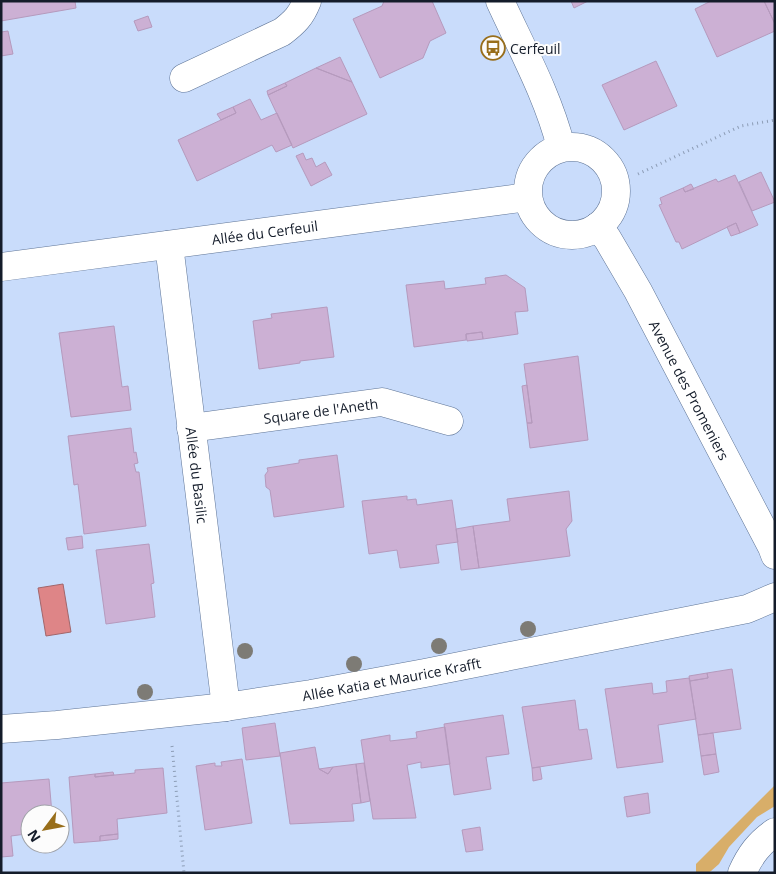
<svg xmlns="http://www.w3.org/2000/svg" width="776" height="874" viewBox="0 0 776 874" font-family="'Open Sans',sans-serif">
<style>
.green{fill:#d8ae69}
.water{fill:#de8587;stroke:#a1666b}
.building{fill:#ccb0d4;stroke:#b59abd}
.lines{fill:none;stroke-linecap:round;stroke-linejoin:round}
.minor-casing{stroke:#5e7496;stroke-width:29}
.path{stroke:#8d9db6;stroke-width:3;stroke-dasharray:1 4;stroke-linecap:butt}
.minor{stroke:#fff;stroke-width:28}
.tree{fill:#7d7b75}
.labels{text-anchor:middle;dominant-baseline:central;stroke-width:4;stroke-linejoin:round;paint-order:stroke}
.poi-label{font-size:14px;fill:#141c2a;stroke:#fcfcfc;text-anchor:start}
.street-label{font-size:14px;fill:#141c2a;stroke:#fcfcfc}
</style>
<rect width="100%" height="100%" fill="#c9dcfb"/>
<path class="green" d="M775 785V806L757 817 729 847 719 864 711 871 708 873H696V864Z"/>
<path class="water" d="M63 584 71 632 46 636 38 588Z"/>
<path class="building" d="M1 1H75L76 8 1 21Z
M384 1H432L446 33 430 41 423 58 380 78 353 19 382 6Z
M571 1H588L574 8Z
M711 1H764L775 24V31L717 57 695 9Z
M764 1H775V24Z
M148 16 152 27 138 31 134 21Z
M8 31 13 54 1 56V32Z
M340 57 352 82 316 68Z
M656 61 677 106 624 130 602 85Z
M316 68 352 82 367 114 293 148 268 95 287 86 285 83Z
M285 83 287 86 268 95 267 91Z
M250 99 261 120 277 113 292 145 276 152 272 145 197 181 178 140 236 113 233 107Z
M233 107 236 113 221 120 217 114Z
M303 153 306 160 312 158 316 167 325 162 332 175 311 186 296 156Z
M761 172 775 202 752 211 739 182Z
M735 175 758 225 740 233 736 223 682 249 679 242H676L659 205 662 204 660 198 683 188 685 192 716 179 718 182Z
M691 184 694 189 685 192 683 188Z
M736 223 740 233 731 236 727 227Z
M506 275 525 288 528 311 515 312 518 334 483 339 482 332 466 334V340L414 347 406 285 444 281 445 289 486 284 485 278Z
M327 307 334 357 300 361V363L259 369 253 321 272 318 271 314Z
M114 326 122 387 128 386 131 410 71 417 59 333Z
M482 332 483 339 467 341 466 334Z
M578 356 588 440 530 448 527 423H532L524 364Z
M527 385 532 423H527L522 386Z
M131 428 134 453 136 452 138 463 134 464 136 472H139L146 526 84 534 78 484 74 485 68 436Z
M337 455 344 507 274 517 270 490 266 487 265 475 268 471 267 468 299 463V460Z
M569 491 572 521 566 529 570 556 479 568 473 526 510 521 507 499Z
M407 496V500L416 499 417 505 452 500 458 542 436 545 439 563 400 568 397 550 369 554 362 501Z
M473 526 479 568 461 570 456 529Z
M82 536 83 548 68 550 66 538Z
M149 544 154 583 151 584 155 617 106 624 96 550Z
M732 669 741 729 698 735 690 681 708 678 707 673Z
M707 673 708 678 690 681 689 676Z
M689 678 696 719 658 725 663 762 617 768 605 689 652 683 653 694 667 692 666 681Z
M575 700 579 730 587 729 592 759 532 768 522 707Z
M503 715 509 754 486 757 491 789 454 795 444 724Z
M275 723 280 756 246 760 242 728Z
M445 727 450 764 421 768V762L407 765 416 818 373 819 361 740 390 735V741L417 738 416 732Z
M713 733 716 754 701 756 698 735Z
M315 747 319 769 328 774 333 767 356 764 361 803 352 804 354 821 290 824 280 753Z
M716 754 719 772 704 775 701 756Z
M242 759 252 823 205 830 196 766 215 763V766H222L221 762Z
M364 763 370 801 361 803 356 764Z
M333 767 328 774 319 769Z
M540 767 542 779 533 781 532 768Z
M163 768 167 813 117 819 118 834 100 836V841L74 843 69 777 95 774V777L135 773V770Z
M113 772 114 775 95 777V774Z
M49 779 52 814H30V817H25L26 834 11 836 13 856 1 857V783Z
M648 793 650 813 627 817 624 797Z
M480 827 483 850 466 852 462 830Z
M118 834V839L100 841V836Z"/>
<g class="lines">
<g class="minor-casing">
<g id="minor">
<path d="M500 1C522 49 548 96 561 147"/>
<path d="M184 78 282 32C295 22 301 16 307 1"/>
<circle cx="572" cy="191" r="44"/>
<path id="s1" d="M597 227 607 238 638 291 772 547 775 555"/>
<path id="s2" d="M169 245 226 707"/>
<path id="s3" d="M1 267 528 197"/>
<path id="s4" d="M191 428 382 402 449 421"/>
<path id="s5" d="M1 729 57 725 226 707 311 694 425 673 747 609 775 597"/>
<path d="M742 873C750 855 759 843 775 832"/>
</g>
</g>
<path class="path" d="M638 174 741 126 775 120
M172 746 184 873"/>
<use href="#minor" class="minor"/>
</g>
<g class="tree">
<circle cx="528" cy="629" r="8"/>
<circle cx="439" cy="646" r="8"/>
<circle cx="245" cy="651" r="8"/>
<circle cx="354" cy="664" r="8"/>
<circle cx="145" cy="692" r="8"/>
</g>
<defs>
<g id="bus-ring" transform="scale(1.25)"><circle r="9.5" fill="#fcfcfc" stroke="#986e1b" stroke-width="1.5"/><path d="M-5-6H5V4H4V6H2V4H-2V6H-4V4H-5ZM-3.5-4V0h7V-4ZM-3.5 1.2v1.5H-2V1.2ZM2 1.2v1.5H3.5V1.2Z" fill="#986e1b"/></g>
</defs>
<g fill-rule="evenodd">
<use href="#bus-ring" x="493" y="48"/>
</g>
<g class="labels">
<g class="poi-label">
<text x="510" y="48">Cerfeuil</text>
</g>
<g class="street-label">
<text stroke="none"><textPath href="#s3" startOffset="266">Allée du Cerfeuil</textPath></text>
<text stroke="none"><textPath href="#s1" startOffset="188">Avenue des Promeniers</textPath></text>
<text stroke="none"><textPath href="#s4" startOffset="131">Square de l'Aneth</textPath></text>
<text stroke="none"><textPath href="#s2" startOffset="232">Allée du Basilic</textPath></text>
<text stroke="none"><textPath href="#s5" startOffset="394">Allée Katia et Maurice Krafft</textPath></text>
</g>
</g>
<rect width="776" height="874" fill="none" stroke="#141c2a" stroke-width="5"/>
<g transform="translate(45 829) rotate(238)"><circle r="24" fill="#fcfcfc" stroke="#9fa2a8"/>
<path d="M0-4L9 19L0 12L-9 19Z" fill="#986e1b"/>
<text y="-8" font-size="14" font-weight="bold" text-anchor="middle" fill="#141c2a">N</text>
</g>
</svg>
